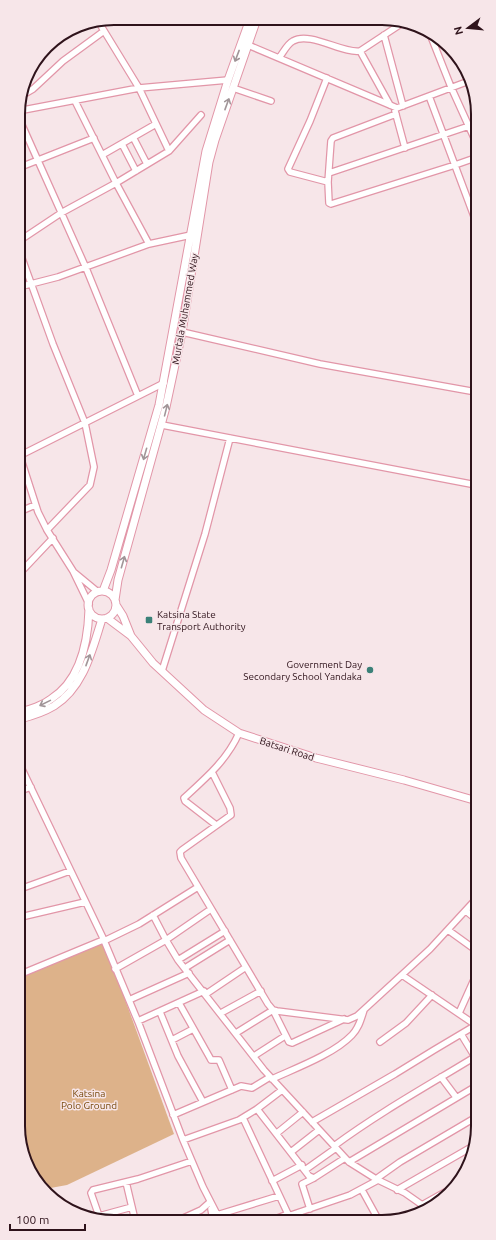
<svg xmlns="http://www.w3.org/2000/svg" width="496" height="1240" viewBox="0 0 496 1240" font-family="Ubuntu,sans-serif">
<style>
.green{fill:#ddb28a}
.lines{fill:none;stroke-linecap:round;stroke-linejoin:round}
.minor-casing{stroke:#e296a8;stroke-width:8}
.major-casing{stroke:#e296a8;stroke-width:9}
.minor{stroke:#fff;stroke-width:5.5}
.major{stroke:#fff;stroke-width:7}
.oneway{stroke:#a19598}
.poi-dot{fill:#3b8178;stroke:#f7e6e9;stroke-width:1.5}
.labels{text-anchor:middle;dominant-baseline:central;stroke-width:3;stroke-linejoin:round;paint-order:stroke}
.street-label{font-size:10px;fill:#2f131b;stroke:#f7e6e9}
.poi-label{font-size:10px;fill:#2f131b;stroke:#f7e6e9;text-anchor:start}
.park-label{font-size:10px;fill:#754507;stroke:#f7e6e9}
.rim{fill:none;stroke:#2f131b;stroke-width:2}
</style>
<rect width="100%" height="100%" fill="#f7e6e9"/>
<path class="green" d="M103 939 174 1134 67 1185 45 1189 21 1150V972Z"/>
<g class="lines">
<g class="minor-casing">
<path id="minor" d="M98 21 139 88 169 151
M430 34 451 87 475 140
M384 35 403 106
M248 45 397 108 469 81
M360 51 390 105
M279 58C283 53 287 44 293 41 310 31 343 54 360 51L404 22
M327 78 310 121 288 169 290 172 328 182
M233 88 271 101
M21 96 33 89 63 61 104 31
M429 96 475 219
M75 101 116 183 149 244
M18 111 139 88 228 80
M395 111 405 148
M396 114 333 138 331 141 328 182 329 203 331 204 455 165 475 158
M18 116 86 268 138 396
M133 137 147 164
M122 144 136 171
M102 155 156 124
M18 168 94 138
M329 173 475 124
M19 241 61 213 116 183 169 151 201 115
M19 250 53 344 85 423 94 467 90 485 47 530
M19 287 58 277 149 244 191 235
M182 332 320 364 476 392
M162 425 476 485
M19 453 38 512 47 530 73 571 89 604
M19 456 164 383
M19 512 35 505
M20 573 53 538
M75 573 98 592
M162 671 205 534 230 438
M20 765 103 938 139 1024 183 1140 203 1187 220 1220
M212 772 230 808 231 815 182 850 180 852 181 858 268 1004 273 1010 289 1042 292 1043 344 1019
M20 791 31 787
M216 825 185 801 184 798C206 778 227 760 239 733
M20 889 70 871
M466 911 477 920
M153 915 166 940 178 960 264 1070 349 1162 376 1179 405 1193 425 1207
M21 917 85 902
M448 930 477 951
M104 941 139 924 198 887
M178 960 225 931
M185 968 230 940
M115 969 166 940 211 909
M21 974 103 940
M402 975 477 1026
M206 994 246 967
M129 1000 189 973
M179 1003 210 1058 211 1060H219L232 1090
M273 1010 277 1011 348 1020 357 1016 430 949 477 898
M160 1012 178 1056 203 1102
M221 1013 261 991
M459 1013 477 973
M138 1021 204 991
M236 1033 273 1010
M461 1034 475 1057
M172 1040 193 1029
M380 1042 406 1023 432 995
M254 1056 285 1036
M441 1077 456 1097
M272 1079C296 1068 334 1054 352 1035 359 1028 361 1019 364 1010
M257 1109 309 1176 314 1178
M173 1115 241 1086 252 1088 270 1077
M243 1118 288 1214
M312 1122 395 1074 434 1050 476 1025
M277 1133 303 1112
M183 1140 239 1120 257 1109 282 1090
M334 1146C380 1112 429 1085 478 1055
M291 1152 319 1130
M349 1162 478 1085
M305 1170 336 1148
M376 1179 400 1162 478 1116
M272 1181 302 1165
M126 1182 135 1220
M362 1190 378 1219
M397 1190 475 1145
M422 1205 456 1186
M132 1207 99 1216 91 1193 93 1190 138 1179 192 1161
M211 1209 213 1220
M310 1209 302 1184 314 1178 345 1158
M217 1215 279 1196
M275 1219 288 1214 291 1215 350 1195 378 1180
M179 1220 201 1210 210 1202"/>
</g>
<g class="major-casing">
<path id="major" d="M103 591 111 570 159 405 206 151 228 80 250 19
M88 605a14 14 0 1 1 28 0a14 14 0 1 1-28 0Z
M115 600 118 580 166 407 182 332 209 162 215 140 257 19
M116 605 123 616 131 636
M107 618 131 636 153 663 204 710 239 733 316 758 404 780 477 801
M20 712C31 709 42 706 51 699 81 680 88 642 89 609
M20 719C32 716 44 712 54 706 84 687 92 650 102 619"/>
</g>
<use href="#minor" class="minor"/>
<use href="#major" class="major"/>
</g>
<defs><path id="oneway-shaft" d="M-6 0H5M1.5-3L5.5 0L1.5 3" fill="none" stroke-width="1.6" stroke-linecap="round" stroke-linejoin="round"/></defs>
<g class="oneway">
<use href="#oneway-shaft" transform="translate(237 56) rotate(111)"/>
<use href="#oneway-shaft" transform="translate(227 104) rotate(-70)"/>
<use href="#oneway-shaft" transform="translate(166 410) rotate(-76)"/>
<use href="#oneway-shaft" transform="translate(145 454) rotate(106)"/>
<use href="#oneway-shaft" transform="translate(123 562) rotate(-74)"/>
<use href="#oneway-shaft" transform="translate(88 660) rotate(-70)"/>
<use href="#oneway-shaft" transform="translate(45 703) rotate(154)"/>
</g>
<g class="poi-dot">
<rect x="145" y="616" width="8" height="8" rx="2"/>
<circle cx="370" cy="670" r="4"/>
</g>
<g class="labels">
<g class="street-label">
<text transform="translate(185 309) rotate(-80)">Murtala Muhammed Way</text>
<text transform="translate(287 749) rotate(18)">Batsari Road</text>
</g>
<g class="poi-label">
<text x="157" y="614">Katsina State<tspan x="157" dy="12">Transport Authority</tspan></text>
<text x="362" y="664" text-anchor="end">Government Day<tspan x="362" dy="12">Secondary School Yandaka</tspan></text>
</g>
<g class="park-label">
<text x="89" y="1093">Katsina<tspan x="89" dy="12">Polo Ground</tspan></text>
</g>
</g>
<path d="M0 0H496V1240H0ZM114 25H382A89 89 0 0 1 471 114V1126A89 89 0 0 1 382 1215H114A89 89 0 0 1 25 1126V114A89 89 0 0 1 114 25Z" fill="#f7e6e9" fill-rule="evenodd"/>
<path class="rim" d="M114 25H382A89 89 0 0 1 471 114V1126A89 89 0 0 1 382 1215H114A89 89 0 0 1 25 1126V114A89 89 0 0 1 114 25Z"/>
<g transform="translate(468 28) rotate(254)" stroke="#f7e6e9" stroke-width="3" paint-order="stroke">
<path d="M0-3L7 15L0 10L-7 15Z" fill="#2f131b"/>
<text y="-6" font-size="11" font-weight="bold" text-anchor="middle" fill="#2f131b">N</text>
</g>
<path d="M10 1224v6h75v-6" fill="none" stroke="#2f131b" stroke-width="2"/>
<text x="16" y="1224" font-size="12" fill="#2f131b" stroke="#f7e6e9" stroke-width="3" paint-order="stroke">100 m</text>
</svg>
